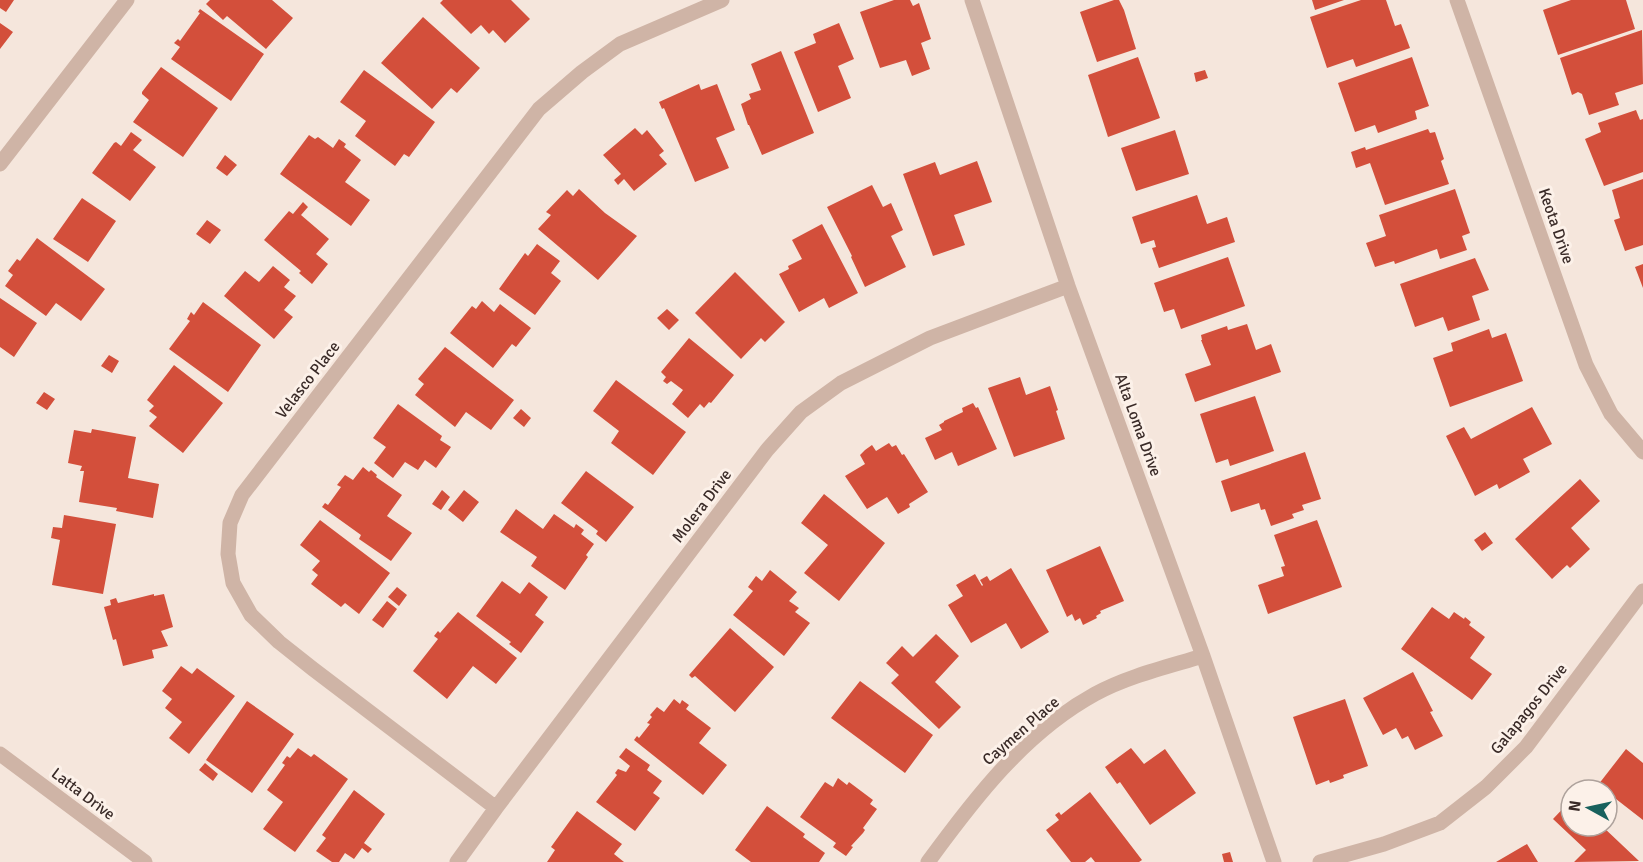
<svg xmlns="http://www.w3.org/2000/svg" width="1643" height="862" viewBox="0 0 1643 862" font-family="Signika,sans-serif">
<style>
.building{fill:#d34f3b}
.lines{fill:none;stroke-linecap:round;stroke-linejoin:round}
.minor{stroke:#cfb4a6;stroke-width:15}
.labels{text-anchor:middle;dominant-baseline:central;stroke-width:6;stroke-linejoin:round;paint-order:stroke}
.street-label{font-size:16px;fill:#3a2b28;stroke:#fcf1e9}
</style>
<rect width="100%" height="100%" fill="#f5e6dc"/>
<path class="building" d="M0 0H14L6 12 0 8Z
M210 0H272L293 18 266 49 227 16 223 20 206 4Z
M443 0H511L530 19 505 43 493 30 489 34 481 25 471 34 440 3Z
M894 0H910L913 6 919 3 931 39 921 43 930 69 912 76 906 60 880 68 860 12Z
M1114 0H1119L1124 10 1136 49 1097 62 1080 12Z
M1312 0H1344L1315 10Z
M1361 0H1386L1395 26 1401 24 1410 48 1356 67 1353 59 1327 68 1310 17Z
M1571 0H1626L1635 29 1558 55 1543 10Z
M200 9 264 54 231 101 171 59 180 47 174 43 178 39 180 41 200 13 198 12Z
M423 17 480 68 457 93 451 88 432 109 381 63Z
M0 23 13 32 0 49Z
M839 23 854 59 838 66 851 98 818 112 794 52 816 43 813 34Z
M1642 30 1643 84 1615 93 1619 105 1589 115 1582 94 1578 92 1572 95 1560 58Z
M781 51 814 133 762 155 749 125H748L741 104 751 99 749 94 761 90 751 64Z
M1138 57 1160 118 1108 137 1088 75Z
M1412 57 1429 106 1415 111 1417 119 1378 133 1375 125 1355 132 1338 83Z
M161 67 218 108 183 157 133 122 149 100 142 94V92Z
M364 70 435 122 409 157 404 154 395 166 355 136 366 121 340 102Z
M1205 70 1208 78 1196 82 1194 73Z
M699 84 701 90 717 84 735 130 716 138 729 168 695 182 664 108 662 109 659 102Z
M1636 110 1640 120 1643 119V172L1604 186 1585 139 1601 132 1598 123Z
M635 128 642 135 647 130 664 151 659 155 667 164 634 191 624 179 618 185 614 180 621 174 603 155Z
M1428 129 1430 133 1435 132 1444 159 1441 161 1449 184 1385 205 1370 163 1356 168 1351 152 1365 147 1366 150Z
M1175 130 1189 174 1136 191 1121 148Z
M131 132 142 140 133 150 156 167 130 201 92 173 114 143 116 142 121 146Z
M309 135 315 139 318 137 333 148 339 139 346 144 344 147 361 160 345 182 370 200 351 226 280 174Z
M225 155 237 165 227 176 216 168Z
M977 161 992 202 954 215 965 245 933 256 903 174 935 162 940 175Z
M1643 179V245L1625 251 1614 220 1620 218 1612 190Z
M872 185 883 207 891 203 903 230 891 236 906 267 865 287 851 257 852 256 827 207Z
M579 189 605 213 637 236 598 280 538 229 551 215 546 212 567 190 573 196Z
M1455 189 1470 233 1462 236 1467 250 1440 259 1437 249 1395 264 1394 261 1375 267 1366 243 1386 236 1379 215Z
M1197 195 1207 224 1227 217 1235 242 1159 268 1152 248 1156 247 1154 240 1141 244 1132 217Z
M82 198 116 221 88 262 53 239Z
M303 202 308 207 301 215 329 239 316 254 328 264 312 284 299 273 301 271 264 240 289 211 293 214Z
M207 220 221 230 210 244 196 234Z
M822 224 858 293 829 308 824 298 799 312 779 274 789 269 788 266 802 259 792 240Z
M37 238 105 289 81 321 56 303 46 316 5 286 13 275 8 271 17 259 20 261Z
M537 244 560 261 551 273 561 281 535 315 499 289 525 253 528 256Z
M1228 257 1245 306 1181 329 1174 309 1164 312 1154 283Z
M1475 258 1489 290 1472 296 1480 320 1448 331 1443 317 1415 327 1400 284Z
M1643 264V288L1635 267Z
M273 266 290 280 284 287 296 296 284 310 293 317 274 339 224 296 245 271 259 282Z
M735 272 785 322 765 342 761 338 741 359 695 313Z
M0 298 37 323 14 357 0 347Z
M482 301 494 312 500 304 531 328 516 347 512 344 493 368 450 333 472 306 476 309Z
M203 302 261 345 228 392 169 349 190 321 187 319 191 312 194 315Z
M667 309 679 320 669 330 657 318Z
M1247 324 1256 350 1271 344 1281 372 1195 402 1185 374 1211 365 1201 340H1202L1201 335 1227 326 1228 330Z
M1489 329 1492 338 1506 333 1523 381 1450 407 1433 358 1453 351 1451 343Z
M689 338 734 375 711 403 709 402 704 408 700 404 688 418 672 404 683 390 671 381 667 384 663 381 666 377 661 372Z
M445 347 514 400 491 430 466 412 455 427 415 395 424 384 418 379Z
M109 355 119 361 112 373 101 366Z
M174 365 223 403 183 453 149 426 157 417 149 411 154 406 147 400Z
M1020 377 1026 395 1050 386 1058 410 1056 411 1065 439 1014 457 988 388Z
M616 380 686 432 653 475 611 443 619 431 593 411Z
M44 392 55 399 47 410 36 403Z
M1255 396 1274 451 1230 466 1228 459 1216 463 1200 414Z
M973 403 976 408 978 407 997 449 958 466 952 452 935 460 925 438 942 430 939 425 944 422V421L963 412 962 408Z
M398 404 442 436 440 440 451 447 436 468 425 460 418 470 405 462 393 478 374 463 386 447 373 438Z
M1532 407 1552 444 1523 459 1530 472 1499 489 1497 484 1475 496 1446 436 1464 427 1471 439Z
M521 409 531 418 524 427 513 418Z
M92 429 136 437 128 478 159 484 153 518 116 511 117 508 79 502 84 471H80L82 466 68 463 74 430 91 433Z
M889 443 892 447 896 445 902 455 904 454 928 492 909 504 910 507 898 514 887 497 867 509 845 476 865 464 860 455 865 450 872 445 876 451Z
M1305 452 1321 499 1302 505 1304 510 1292 514 1294 518 1271 526 1265 509 1261 510 1259 503 1231 512 1221 481Z
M363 467 369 472 371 470 377 475 376 477 402 495 387 516 412 533 391 561 359 539 361 535 322 507 325 503 328 505 341 487 337 485 345 475 353 480Z
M586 471 634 507 606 542 596 534 598 531 561 503Z
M1580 479 1600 501 1571 528 1590 549 1570 568 1567 565 1552 579 1515 539Z
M442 490 450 497 441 510 432 504Z
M464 490 479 502 463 522 448 510Z
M824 494 885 543 839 601 804 573 828 545 801 523Z
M516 509 543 529 554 514 574 528 576 524 584 530 581 534 594 544 586 555 588 557 565 590 531 566 537 557 500 532Z
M64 515 116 524 103 594 52 585 60 540 51 538 53 527 62 528Z
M320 520 390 573 359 614 345 603 341 607 311 584 318 575 312 570 320 561 300 545Z
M1317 520 1342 587 1268 614 1258 585 1284 576 1281 567 1285 566 1274 535Z
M1485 532 1493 543 1482 551 1474 540Z
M1100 546 1124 601 1100 611 1101 613 1096 616 1097 618 1083 625 1080 618 1075 621 1072 614 1067 617 1046 570Z
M1011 568 1049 632 1021 649 1006 623 971 643 948 605 963 596 956 585 975 574 982 586 983 585 980 580 987 576 990 581Z
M770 570 797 592 789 601 799 608 795 612 810 623 784 656 733 615 753 591 748 587 756 576 762 581Z
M502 581 520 594 529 582 548 597 535 615 544 622 521 653 509 644 511 642 476 616Z
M397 587 407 595 399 606 388 597Z
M154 594V596L164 594 173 627 161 631 168 646 152 650 154 658 123 666 116 639 113 640 104 607 111 605 110 600 116 598 118 603Z
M387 601 397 609 383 628 372 620Z
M1432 607 1449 619 1454 612 1464 619 1465 617 1471 622 1469 625 1485 637 1470 658 1492 674 1472 700 1401 649Z
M458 612 517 658 496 684 473 666 447 699 413 671 438 639 434 636 438 631 440 633Z
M730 628 774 667 735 712 695 676 692 678 689 675Z
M936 634 959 656 935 682 961 707 939 729 891 683 899 675 886 663 902 646 913 657Z
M181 666 192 674 197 668 235 696 189 754 169 738 182 722 165 708 172 699 162 691Z
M1413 672 1433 711 1430 712 1443 736 1415 750 1408 736 1402 739 1396 728 1383 735 1363 698Z
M860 681 933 735 905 773 831 718Z
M674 699 680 704 682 700 689 705 686 709 711 728 699 743 727 765 703 795 634 740 637 736 639 738 650 724 647 723 652 717 650 715 657 707 664 712Z
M1345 699 1368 766 1343 775 1344 778 1330 783 1329 780 1316 785 1293 717Z
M247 701 294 734 252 793 206 760Z
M298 748 311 757 314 754 348 779 295 852 263 829 283 802 267 790 285 765 282 763 287 756 290 758Z
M626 748 650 765 647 770 662 781 653 793 660 798 635 831 596 802 617 775 615 773 618 769 626 772 630 766 619 757Z
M1131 748 1144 764 1165 749 1196 793 1150 825 1120 782 1117 784 1105 767Z
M1626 749 1643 763V820L1607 792V790L1598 785Z
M205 763 218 774 213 781 199 770Z
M838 778 847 785 849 782 873 800 870 804 877 809 863 828 865 830 863 833 851 846 853 847 846 856 833 847 836 843 800 817 825 782 833 787Z
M354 790 385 814 364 843 372 849 368 853 362 848 354 859 345 853 339 862H332L316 851 326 838 322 835Z
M1090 792 1142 860 1139 862H1095L1091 857 1085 862H1071L1046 830 1059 820 1055 815 1059 812 1061 815Z
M1571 800V826H1602L1639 861 1574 862 1586 850 1553 819Z
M767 806 805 834 803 837 825 853 819 862H751L735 850Z
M577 811 622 844 614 854 624 862H547L555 850 551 847Z
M1527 844 1538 862H1496Z
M1230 852 1233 862H1224L1222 854Z"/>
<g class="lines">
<path class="minor" d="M972 0 1068 286 1203 656 1274 862
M1457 0 1586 365 1611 414 1643 452
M0 164 127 0
M0 754 145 862
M496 808 313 669 279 642 251 615 233 583 228 554 230 523 242 495 539 109 582 72 620 44 722 0
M457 862 496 808 767 450 801 412 841 383 930 338 1068 286
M928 862C974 799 1024 733 1095 694 1128 676 1167 667 1203 656
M1320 862 1384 844 1440 823 1486 787 1526 747 1643 591"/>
</g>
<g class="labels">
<g class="street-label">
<text transform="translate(1556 226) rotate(71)">Keota Drive</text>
<text transform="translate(308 380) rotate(-52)">Velasco Place</text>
<text transform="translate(1138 425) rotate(70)">Alta Loma Drive</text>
<text transform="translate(702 506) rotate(-53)">Molera Drive</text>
<text transform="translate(1529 709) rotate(-51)">Galapagos Drive</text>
<text transform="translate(1021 731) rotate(-41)">Caymen Place</text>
<text transform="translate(83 794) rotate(37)">Latta Drive</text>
</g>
</g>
<g transform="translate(1589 808) rotate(278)"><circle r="28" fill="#fcf1e9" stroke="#aea29c" stroke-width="1.5"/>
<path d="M0-4.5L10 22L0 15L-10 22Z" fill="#18615d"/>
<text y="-9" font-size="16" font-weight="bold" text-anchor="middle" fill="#3a2b28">N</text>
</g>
</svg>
